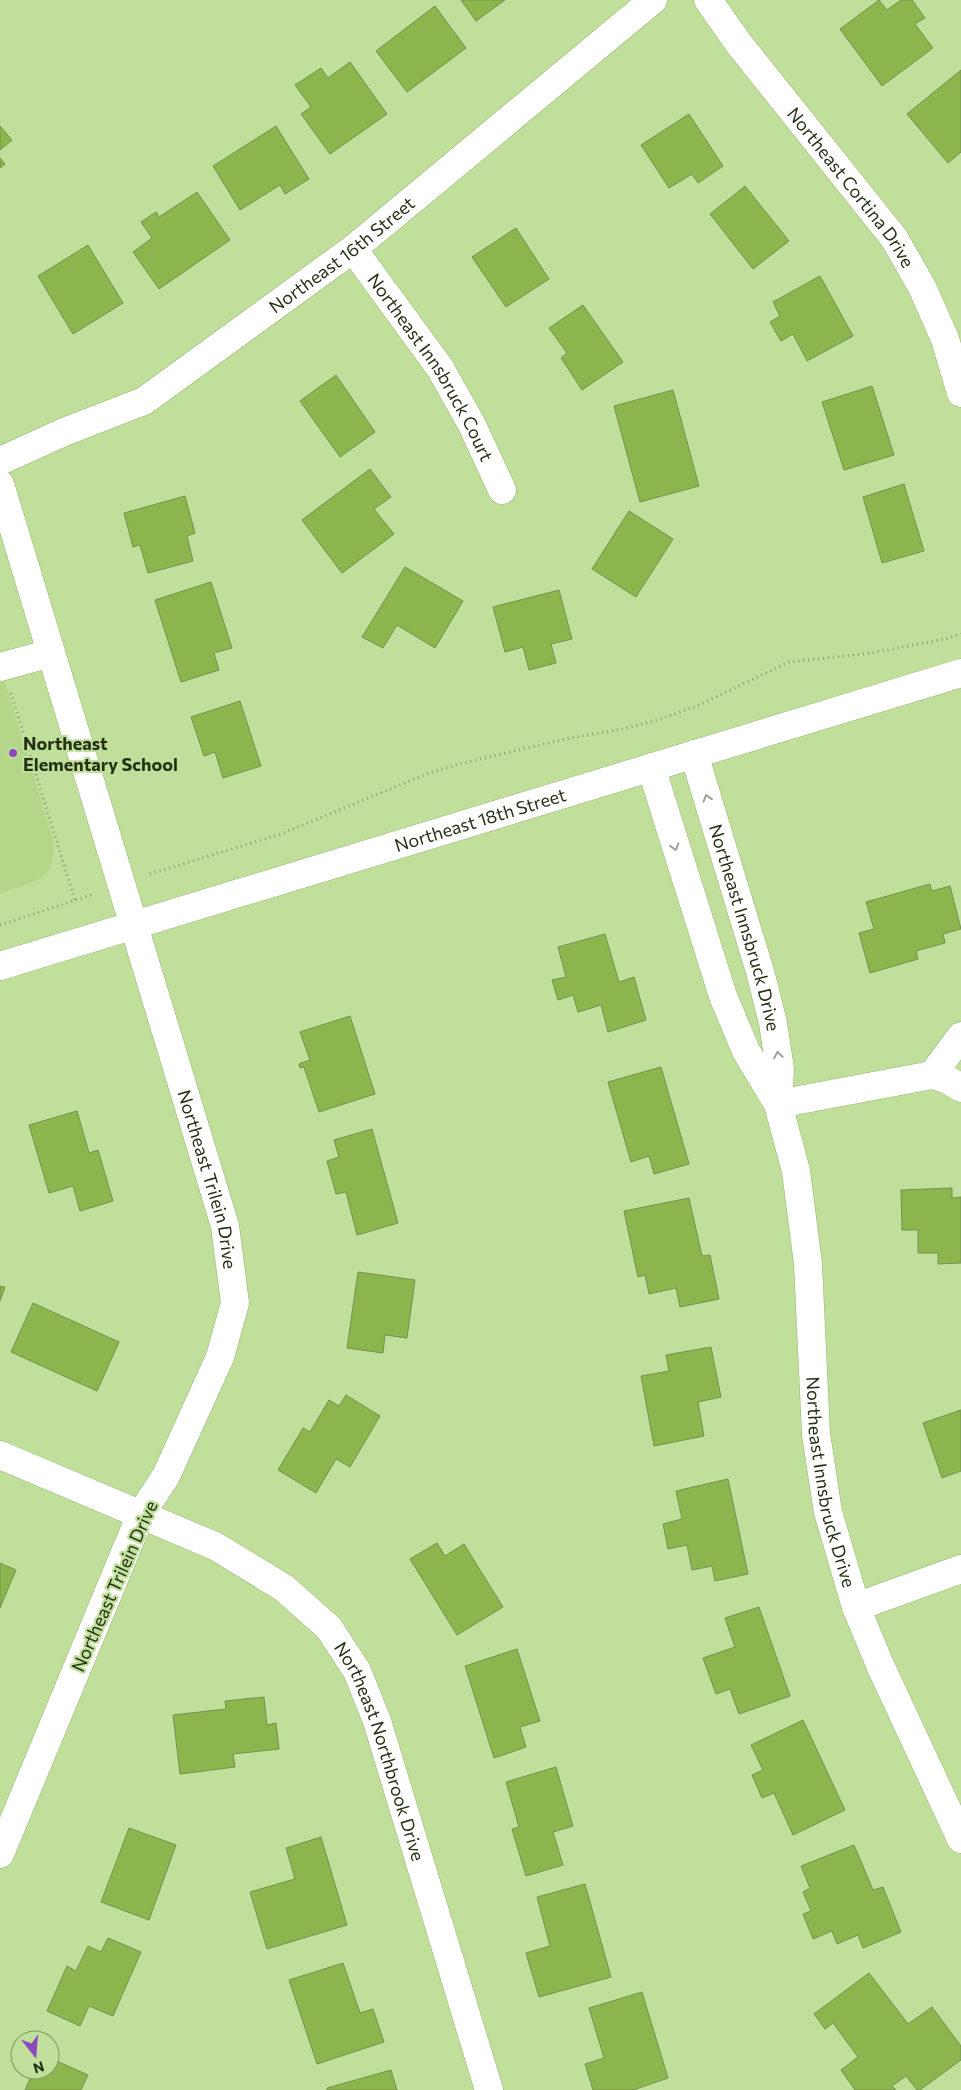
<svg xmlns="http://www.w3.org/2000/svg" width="961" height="2090" viewBox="0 0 961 2090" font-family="Commissioner,sans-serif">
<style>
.built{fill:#b3d689}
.building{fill:#8bb64d;stroke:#74914f}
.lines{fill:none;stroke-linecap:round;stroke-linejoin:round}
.minor-casing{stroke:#94b26e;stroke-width:29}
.major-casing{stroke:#94b26e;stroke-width:29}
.path{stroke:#879f69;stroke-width:3;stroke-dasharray:1 4;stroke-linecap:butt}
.minor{stroke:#fff;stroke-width:28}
.major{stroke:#fff;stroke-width:28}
.oneway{stroke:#9da296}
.poi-dot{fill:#8c48bd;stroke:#c0df9a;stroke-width:2}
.labels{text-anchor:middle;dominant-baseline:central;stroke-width:4.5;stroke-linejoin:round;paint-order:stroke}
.street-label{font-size:18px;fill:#253115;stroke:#c0df9a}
.poi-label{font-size:18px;font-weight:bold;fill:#253115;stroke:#c0df9a;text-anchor:start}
</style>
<rect width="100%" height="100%" fill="#c0df9a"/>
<path class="built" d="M0 666 53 840 54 852 49 870 40 879 0 894Z"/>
<path class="building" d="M461 0H505L476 21Z
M879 0 887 10 901 0H912L925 18 915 24 933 48 882 86 840 29Z
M435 6 466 48 407 92 376 51Z
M350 62 387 114 330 154 301 114 311 107 295 85 321 68 328 78Z
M961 70V152L948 163 907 114Z
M689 114 723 166 698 183 692 174 669 188 641 145Z
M0 126 12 140 0 150Z
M276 126 309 179 285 194 280 185 240 210 213 166Z
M0 158 5 164 0 168Z
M745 186 789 241 753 269 710 214Z
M197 192 230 240 159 289 133 252 152 238 141 222 156 212 159 217Z
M516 228 549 279 506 307 472 257Z
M88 245 123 303 73 334 38 276Z
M820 276 853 336 807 361 793 334 781 341 770 322 780 316 773 302Z
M583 305 623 362 582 390 561 358 567 353 549 328Z
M336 375 375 432 340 457 300 401Z
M872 386 894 455 844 470 822 402Z
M673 390 699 486 640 502 614 406Z
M370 469 391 497 374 509 394 534 342 573 302 520Z
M904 484 924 551 882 563 863 497Z
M185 496 195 533 187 536 193 561 148 573 140 545 133 547 124 513Z
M629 511 673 539 636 597 592 569Z
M405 567 463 601 435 648 397 625 383 648 362 637Z
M211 582 232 648 214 653 219 670 181 682 155 600Z
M559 590 572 639 551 644 556 663 529 670 523 647 505 652 493 607Z
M240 701 261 766 223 778 215 752 204 756 191 717Z
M930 884 932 891 950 886 961 929 943 934 945 943 916 951 918 959 870 973 859 933 874 929 866 902Z
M605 934 619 982 634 977 646 1020 608 1032 601 1005 578 1012 573 995 558 1000 552 980 566 977 558 947Z
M350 1016 375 1094 319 1112 304 1067 300 1068 299 1064 310 1060 300 1032Z
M661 1067 689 1164 654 1174 649 1156 631 1162 608 1082Z
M77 1111 89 1153 98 1150 113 1201 80 1211 73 1186 49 1193 29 1125Z
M372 1129 398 1223 357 1235 346 1192 336 1194 327 1161 339 1157 334 1140Z
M952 1188V1198L961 1197V1263L938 1264V1253H918V1230H902L901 1190Z
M689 1198 702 1256 710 1255 719 1299 680 1307 676 1288 649 1294 645 1275 638 1277 624 1211Z
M358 1272 415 1280 407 1338 385 1335 383 1353 347 1348Z
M0 1286 5 1287 0 1301Z
M33 1303 119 1342 97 1391 11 1352Z
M711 1347 721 1397 698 1402 704 1436 654 1446 641 1376 669 1371 666 1355Z
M346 1395 380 1416 350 1467 336 1459 316 1493 278 1470 303 1428 310 1432 329 1400 339 1406Z
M961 1410V1471L942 1478 923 1423Z
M728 1479 748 1574 715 1581 712 1566 692 1570 687 1545 668 1549 663 1524 682 1519 676 1491Z
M437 1543 445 1556 464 1544 503 1607 457 1635 410 1559Z
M0 1563 16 1570 0 1608Z
M759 1607 790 1696 739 1714 730 1689 716 1694 703 1658 735 1647 725 1618Z
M517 1649 540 1721 520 1727 526 1747 494 1758 465 1666Z
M264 1697 267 1725 276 1723 279 1749 233 1754 235 1767 180 1774 173 1715 226 1709 225 1701Z
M803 1720 845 1810 793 1835 774 1793 762 1798 752 1775 763 1770 751 1745Z
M556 1767 573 1826 553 1832 563 1865 526 1876 512 1829 519 1827 506 1782Z
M129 1828 176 1845 149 1920 101 1902Z
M321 1837 347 1925 267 1949 250 1892 295 1879 286 1848Z
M854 1845 873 1890 883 1887 901 1932 863 1948 858 1935 837 1944 832 1931 813 1939 803 1914 811 1911 803 1892 810 1888 801 1866Z
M585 1884 611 1977 539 1997 526 1953 550 1946 537 1897Z
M108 1938 141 1952 113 2016 89 2006 80 2026 47 2011 67 1966 76 1971 88 1946 101 1952Z
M343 1963 360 2013 373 2009 384 2042 317 2064 289 1980Z
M869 1973 908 2024 932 2007 961 2046V2060L920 2090H917L906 2076 892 2086 896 2090H855L841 2070 858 2057 833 2023 825 2029 814 2014Z
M642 1992 668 2078 633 2090H593L585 2064 604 2058 589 2008Z
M50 2058 88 2075 81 2090H25L34 2070H50Z
M391 2070 397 2090H327V2088Z"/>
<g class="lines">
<g class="minor-casing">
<g id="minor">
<path id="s1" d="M708 0 739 44 894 238 922 287 945 339 961 393"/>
<path id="s2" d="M353 249 440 368 472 425 502 490"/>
<path id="s3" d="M0 461 64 432 144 401 353 249 653 0"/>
<path id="s4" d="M0 484 225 1226 235 1303 220 1357 166 1476 141 1514 0 1854"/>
<path d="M0 667 51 653"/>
<path id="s5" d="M694 754 761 975 773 1023 780 1069 778 1104 796 1171 808 1264 816 1434 828 1512 856 1607 880 1665 961 1839"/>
<path d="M651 767 723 996 746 1051 778 1104"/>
<path d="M932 1075 961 1036"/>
<path d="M778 1104 932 1075 948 1080 961 1088"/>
<path id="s6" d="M0 1455 215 1546 284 1588 329 1628 357 1671 377 1721 489 2090"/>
<path d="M856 1607 961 1569"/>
</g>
</g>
<g class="major-casing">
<g id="major">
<path id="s7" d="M0 966 961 673"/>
</g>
</g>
<path class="path" d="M11 693 75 901
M150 874 281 834 429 773 459 764 570 738 623 729 661 719 697 706 789 662 871 653 945 639 961 634
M0 925 94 894"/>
<use href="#minor" class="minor"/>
<use href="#major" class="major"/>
</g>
<defs><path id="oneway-chevron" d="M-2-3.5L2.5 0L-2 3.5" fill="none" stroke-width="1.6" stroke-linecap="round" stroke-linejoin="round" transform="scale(1.25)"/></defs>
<g class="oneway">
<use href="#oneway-chevron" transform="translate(707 798) rotate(-107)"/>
<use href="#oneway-chevron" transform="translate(675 847) rotate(73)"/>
<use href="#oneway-chevron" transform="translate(778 1055) rotate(-99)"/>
</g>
<circle class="poi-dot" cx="13" cy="753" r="5"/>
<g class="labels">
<g class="street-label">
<text stroke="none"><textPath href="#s1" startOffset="236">Northeast Cortina Drive</textPath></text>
<text stroke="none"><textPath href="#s3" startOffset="402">Northeast 16th Street</textPath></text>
<text stroke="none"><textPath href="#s2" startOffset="142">Northeast Innsbruck Court</textPath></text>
<text stroke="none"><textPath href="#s7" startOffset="502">Northeast 18th Street</textPath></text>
<text stroke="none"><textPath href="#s5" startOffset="181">Northeast Innsbruck Drive</textPath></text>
<text stroke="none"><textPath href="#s4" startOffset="726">Northeast Trilein Drive</textPath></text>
<text stroke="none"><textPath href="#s5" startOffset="745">Northeast Innsbruck Drive</textPath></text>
<text transform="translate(114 1586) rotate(-66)">Northeast Trilein Drive</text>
<text stroke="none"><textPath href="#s6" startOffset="509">Northeast Northbrook Drive</textPath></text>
</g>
<g class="poi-label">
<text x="23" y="743">Northeast<tspan x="23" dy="21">Elementary School</tspan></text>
</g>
</g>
<g transform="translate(35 2055) rotate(163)"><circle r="24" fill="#c0df9a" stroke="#829965"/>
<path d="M0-4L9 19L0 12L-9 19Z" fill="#8c48bd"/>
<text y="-8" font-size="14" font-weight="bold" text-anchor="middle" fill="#253115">N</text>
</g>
</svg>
